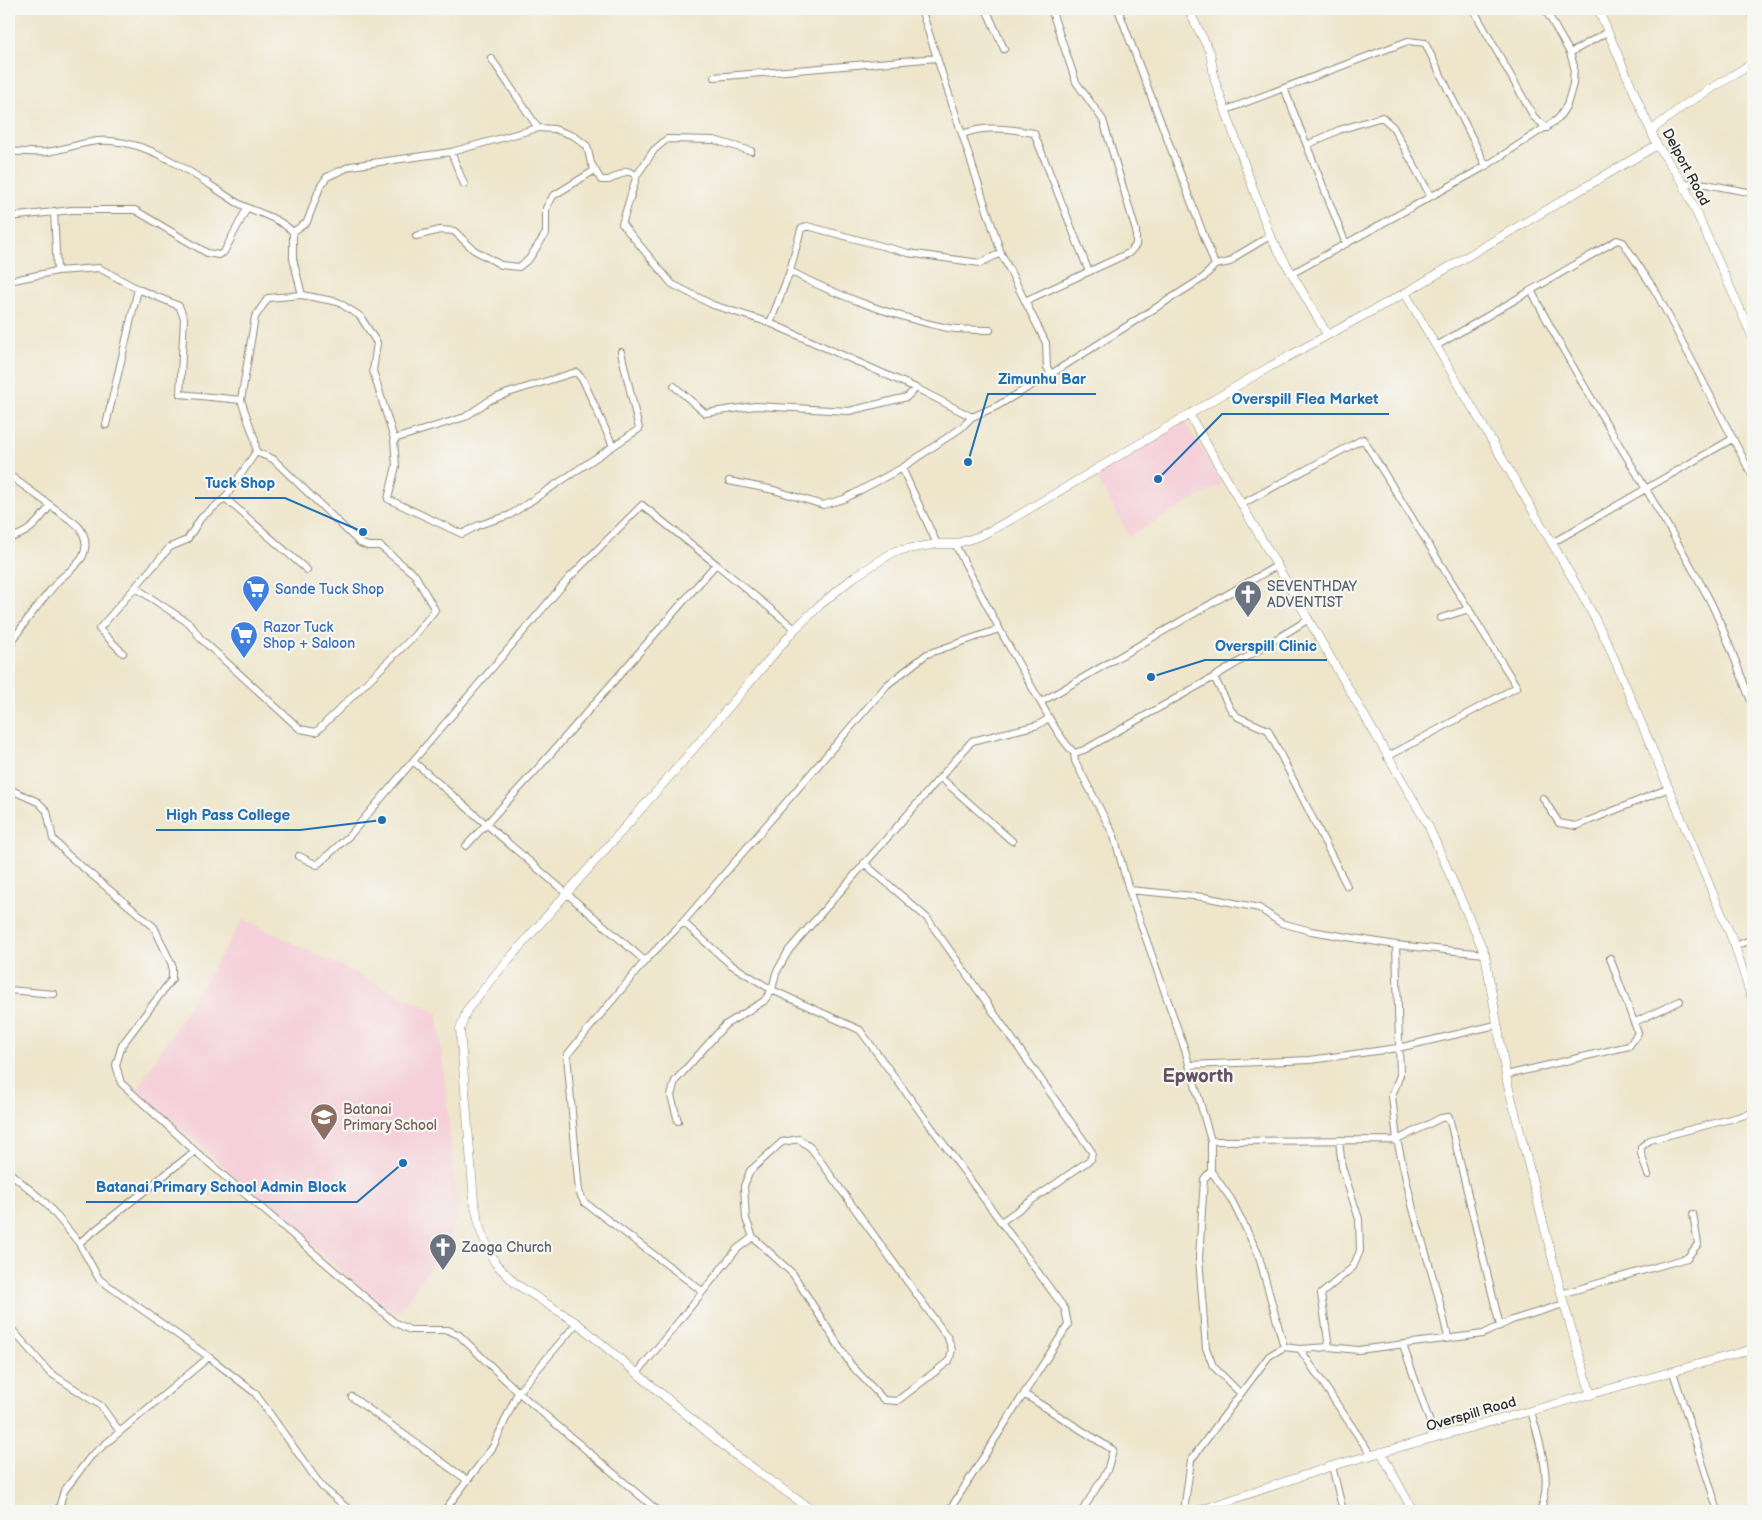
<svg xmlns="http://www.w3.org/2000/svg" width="1762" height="1520" viewBox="0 0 1762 1520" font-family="'Balsamiq Sans',sans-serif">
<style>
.built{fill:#f5cfd9}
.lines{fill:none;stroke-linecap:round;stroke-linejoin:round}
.minor-casing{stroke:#8c887a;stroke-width:8}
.tertiary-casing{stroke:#8c887a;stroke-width:9}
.minor{stroke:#fff;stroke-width:6}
.tertiary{stroke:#fff;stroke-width:8}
.labels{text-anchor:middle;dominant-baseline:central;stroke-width:4.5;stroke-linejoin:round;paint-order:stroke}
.street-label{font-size:14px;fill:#2b2b2b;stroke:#f6f6f2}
.worship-label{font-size:14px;fill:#5b616d;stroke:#f6f6f2;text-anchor:start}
.shop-label{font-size:14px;fill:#366cbe;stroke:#f6f6f2;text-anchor:start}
.education-label{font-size:14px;fill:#785e54;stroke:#f6f6f2;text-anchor:start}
.district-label{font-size:19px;font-weight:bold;fill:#645062;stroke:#f6f6f2}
.leader{fill:none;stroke:#1f6fb2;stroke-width:2}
.callout-dot{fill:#1f6fb2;stroke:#f6f6f2;stroke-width:2}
.callout-label{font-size:15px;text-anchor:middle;font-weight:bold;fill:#1f6fb2;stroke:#f6f6f2;stroke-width:4.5;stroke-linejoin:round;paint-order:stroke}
</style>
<rect width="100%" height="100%" fill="#f6f6f2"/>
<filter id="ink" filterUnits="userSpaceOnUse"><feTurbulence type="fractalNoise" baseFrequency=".02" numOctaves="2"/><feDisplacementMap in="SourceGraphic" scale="10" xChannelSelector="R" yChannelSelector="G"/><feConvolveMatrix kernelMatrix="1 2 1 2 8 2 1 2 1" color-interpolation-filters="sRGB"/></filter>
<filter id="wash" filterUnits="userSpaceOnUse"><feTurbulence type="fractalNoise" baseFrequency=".0096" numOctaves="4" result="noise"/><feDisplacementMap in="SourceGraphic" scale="20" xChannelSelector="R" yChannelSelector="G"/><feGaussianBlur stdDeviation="1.12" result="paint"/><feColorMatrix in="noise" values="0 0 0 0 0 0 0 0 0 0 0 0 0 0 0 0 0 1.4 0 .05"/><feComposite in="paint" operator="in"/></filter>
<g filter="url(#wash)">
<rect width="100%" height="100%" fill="#eee5ca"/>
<path class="built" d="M1185 422 1222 484 1129 536 1094 473Z
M243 919 438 1013 458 1218 441 1251 397 1314 353 1281 137 1090Z"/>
</g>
<g filter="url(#ink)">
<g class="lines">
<g class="minor-casing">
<path id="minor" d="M921 9 1001 253 1046 343 1047 367 1051 374
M986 9 1004 49
M1118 9 1215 265
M1473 9 1534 117 1547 128
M1750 9 1753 18
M1570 53 1607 32
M491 58 538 128
M714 77 937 58
M1284 88 1346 244
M1226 110 1408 41 1425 43 1486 166
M963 134C984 125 1012 129 1034 133L1089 272
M1307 145 1339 130 1382 117 1393 127 1430 195
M751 151 714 140 667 139 654 150 637 175 622 224 672 284 713 305 770 323 916 388 972 417
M9 152C21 151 34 153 47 152 68 149 89 139 111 141 157 144 198 178 236 202 255 213 277 216 293 232V259L302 295
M451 152 464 184
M1683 183 1706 184 1753 193
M54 211 57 271
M9 217 72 210H135L207 253 219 255 224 252 247 208
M293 232 307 222 320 187 327 177 351 166 451 152 538 128 554 129 574 136 587 146 591 163 601 180H609L627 171 637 175
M416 236 440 230 454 231 474 250 501 265 519 267 529 259 546 233V208L553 196 595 170
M790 271C834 295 899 318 948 328 962 330 976 330 990 330
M1293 273 1486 166 1558 119 1567 105 1573 84 1574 66 1570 53 1545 9
M9 281 57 271 99 268 138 289 179 306 184 318 180 394 241 400
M1531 290C1585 395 1652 493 1708 597 1726 631 1738 670 1753 706
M1025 301 1129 253 1136 245V231L1103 120 1076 82 1051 9
M770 323 790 271 801 229 807 226 908 253 980 263 1001 253
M1438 345 1617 240 1623 242 1656 292 1753 477
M674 386 705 413 755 406 849 411 907 397 916 388
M106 425 138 289
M394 439 465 417 490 400 508 393 576 372 583 380 613 446
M902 468 937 544
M9 475 76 524C85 532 88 545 83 556 78 566 65 574 58 581 40 603 23 623 9 647
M729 481 774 490 823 505 844 499 902 468 961 428 972 417 997 406 1051 374 1203 278 1215 265 1230 262 1238 255 1270 236
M225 498 307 570
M1242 504 1363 439 1517 687 1387 757
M9 538C29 534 38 522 50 506
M1552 543 1732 439
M955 544C980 593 1005 641 1033 689 1046 711 1056 734 1074 753L1084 750 1214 677 1309 619
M136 588 190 624 201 639 300 729 316 732 414 636 435 610 415 575 380 546H368L360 543 273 459 256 452
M1441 618 1469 609
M123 653 99 629 170 547 187 540 201 518 225 498 256 452 255 440 241 400 255 317 268 298 302 295 338 302 360 316 377 343 373 371 394 439 396 466 388 499 462 534 479 525 510 515 639 429 621 352
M1214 677 1231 710 1238 717 1268 730 1347 886
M1041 702 1278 565
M1074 753 1075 761 1114 836 1129 890 1185 1050 1211 1141V1171L1231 1199 1258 1253 1284 1347 1269 1356 1191 1460 1184 1511
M414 762 645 961
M941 778 1012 841
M9 789 38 802 47 811 53 839 68 855 154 927 172 965V979L122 1045 116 1065 121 1083 195 1151 394 1322 410 1330H448L459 1335 518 1392 658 1511
M1543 798 1559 823 1576 826 1667 789
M466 846 540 766 716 564 795 629
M299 856 317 865 350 835 568 579 642 505 716 564
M864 863 927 918 1092 1152 1091 1159 1001 1222
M1129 890 1204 897 1259 908 1281 923 1311 931 1396 945 1485 954
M683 922 730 964 772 990 860 1030 1065 1309 1068 1325 949 1511
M1396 945 1400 1075 1392 1096 1397 1140 1413 1209 1438 1295 1448 1337
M1735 946 1753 939
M9 990 54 994
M1635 1022 1680 1001
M1189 1065 1310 1060 1398 1048 1496 1025
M1506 1075 1629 1046 1638 1033 1610 958
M678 1121 671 1096 675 1081 725 1025 764 1001 772 990 776 973 789 950 972 741 1038 725 1049 718
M799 1139 811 1148 948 1338 952 1350 949 1361 897 1401 884 1400 851 1365 793 1274 753 1237 746 1219 744 1186 750 1171 782 1142Z
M1211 1141 1397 1140 1441 1118 1449 1117 1500 1326
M1211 1171 1204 1179 1199 1258 1206 1348 1213 1366 1240 1393
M9 1172 46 1203 79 1243 99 1279 209 1357 255 1393 322 1487 351 1511
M1648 1175 1641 1154V1147L1650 1140 1753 1113
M79 1243 195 1151
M702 1291 584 1202 579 1192 567 1055 645 961 683 922 887 685 927 654 999 629
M1561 1294 1687 1258 1698 1244 1693 1214
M9 1326 49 1372 101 1406 120 1432
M1403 1345 1435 1437
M1284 1347 1300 1349 1371 1455
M1329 1347 1321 1294 1353 1267 1360 1251 1359 1219 1342 1167 1339 1140
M1300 1349 1329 1347 1358 1350 1483 1334 1512 1320 1564 1304
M638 1372 737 1249 753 1237
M1673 1372 1718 1511
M1024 1394 1113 1450 1107 1471 1082 1511
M352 1397 467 1480
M1531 1411C1539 1441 1554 1481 1540 1511
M1332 1466 1343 1511
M58 1511 64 1491 91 1456 209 1357
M444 1511 493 1447 518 1392 577 1323"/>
</g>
<g class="tertiary-casing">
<path id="tertiary" d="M1188 9 1210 52 1215 81 1270 236 1327 334
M1598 9 1657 145 1683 183 1753 338
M1652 130 1683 106 1753 63
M1405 293 1583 596 1608 644 1735 946 1753 1003
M1190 416 1428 825 1485 954 1507 1081 1564 1304 1591 1395
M1381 1452 1413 1511
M813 1511 731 1452 577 1323 516 1284 495 1263 481 1232 474 1201 460 1029 467 1010 495 975 684 760 795 629 820 605 854 577 895 551 937 544H955L980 536 1012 519 1271 366 1405 293 1657 145
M1198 1511 1332 1466 1753 1349"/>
</g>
<use href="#minor" class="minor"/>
<use href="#tertiary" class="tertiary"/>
</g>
</g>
<defs>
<g id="supermarket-pin" transform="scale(1.4375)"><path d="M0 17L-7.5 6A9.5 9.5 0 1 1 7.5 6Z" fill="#3f7fe0" stroke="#f6f6f2"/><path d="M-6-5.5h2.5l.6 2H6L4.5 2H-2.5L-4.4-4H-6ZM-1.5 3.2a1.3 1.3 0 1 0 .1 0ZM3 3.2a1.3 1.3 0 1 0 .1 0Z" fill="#fff"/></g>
<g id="church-pin" transform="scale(1.4375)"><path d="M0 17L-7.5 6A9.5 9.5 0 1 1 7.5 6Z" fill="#6b7280" stroke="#f6f6f2"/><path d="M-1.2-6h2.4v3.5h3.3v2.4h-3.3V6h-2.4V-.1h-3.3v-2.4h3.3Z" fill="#fff"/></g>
<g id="school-pin" transform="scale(1.4375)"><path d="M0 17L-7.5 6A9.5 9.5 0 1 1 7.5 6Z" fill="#8d6e63" stroke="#f6f6f2"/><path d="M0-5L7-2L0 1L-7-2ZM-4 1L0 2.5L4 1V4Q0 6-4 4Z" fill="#fff"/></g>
</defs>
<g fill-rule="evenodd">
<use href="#supermarket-pin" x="256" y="589"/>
<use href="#church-pin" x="1248" y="594"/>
<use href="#supermarket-pin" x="244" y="635"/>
<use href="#school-pin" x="324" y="1117"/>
<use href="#church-pin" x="443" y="1247"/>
</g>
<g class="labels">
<g class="street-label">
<text transform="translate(1686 167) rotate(62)">Delport Road</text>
<text transform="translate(1471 1414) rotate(-16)">Overspill Road</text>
</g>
<g class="worship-label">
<text x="1267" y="586">SEVENTHDAY<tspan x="1267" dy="16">ADVENTIST</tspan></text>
<text x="462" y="1247">Zaoga Church</text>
</g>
<g class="shop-label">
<text x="275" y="589">Sande Tuck Shop</text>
<text x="263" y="627">Razor Tuck<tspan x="263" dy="16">Shop + Saloon</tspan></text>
</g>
<g class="education-label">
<text x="343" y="1109">Batanai<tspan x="343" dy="16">Primary School</tspan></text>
</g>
<g class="district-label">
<text x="1198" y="1076">Epworth</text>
</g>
</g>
<path class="leader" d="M968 462L988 394H1096M1158 479L1222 414H1389M363 532L285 498H195M1151 677L1205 660H1327M382 820L300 830H156M403 1163L357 1202H86"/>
<g class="callout-dot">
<circle cx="968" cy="462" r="5"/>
<circle cx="1158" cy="479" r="5"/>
<circle cx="363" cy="532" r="5"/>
<circle cx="1151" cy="677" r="5"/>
<circle cx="382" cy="820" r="5"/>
<circle cx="403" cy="1163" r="5"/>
</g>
<g class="callout-label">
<text x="1042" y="384">Zimunhu Bar</text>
<text x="1305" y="404">Overspill Flea Market</text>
<text x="240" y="488">Tuck Shop</text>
<text x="1266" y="651">Overspill Clinic</text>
<text x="228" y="820">High Pass College</text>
<text x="221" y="1192">Batanai Primary School Admin Block</text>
</g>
<rect width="1762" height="1520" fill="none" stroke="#f6f6f2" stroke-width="30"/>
</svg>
